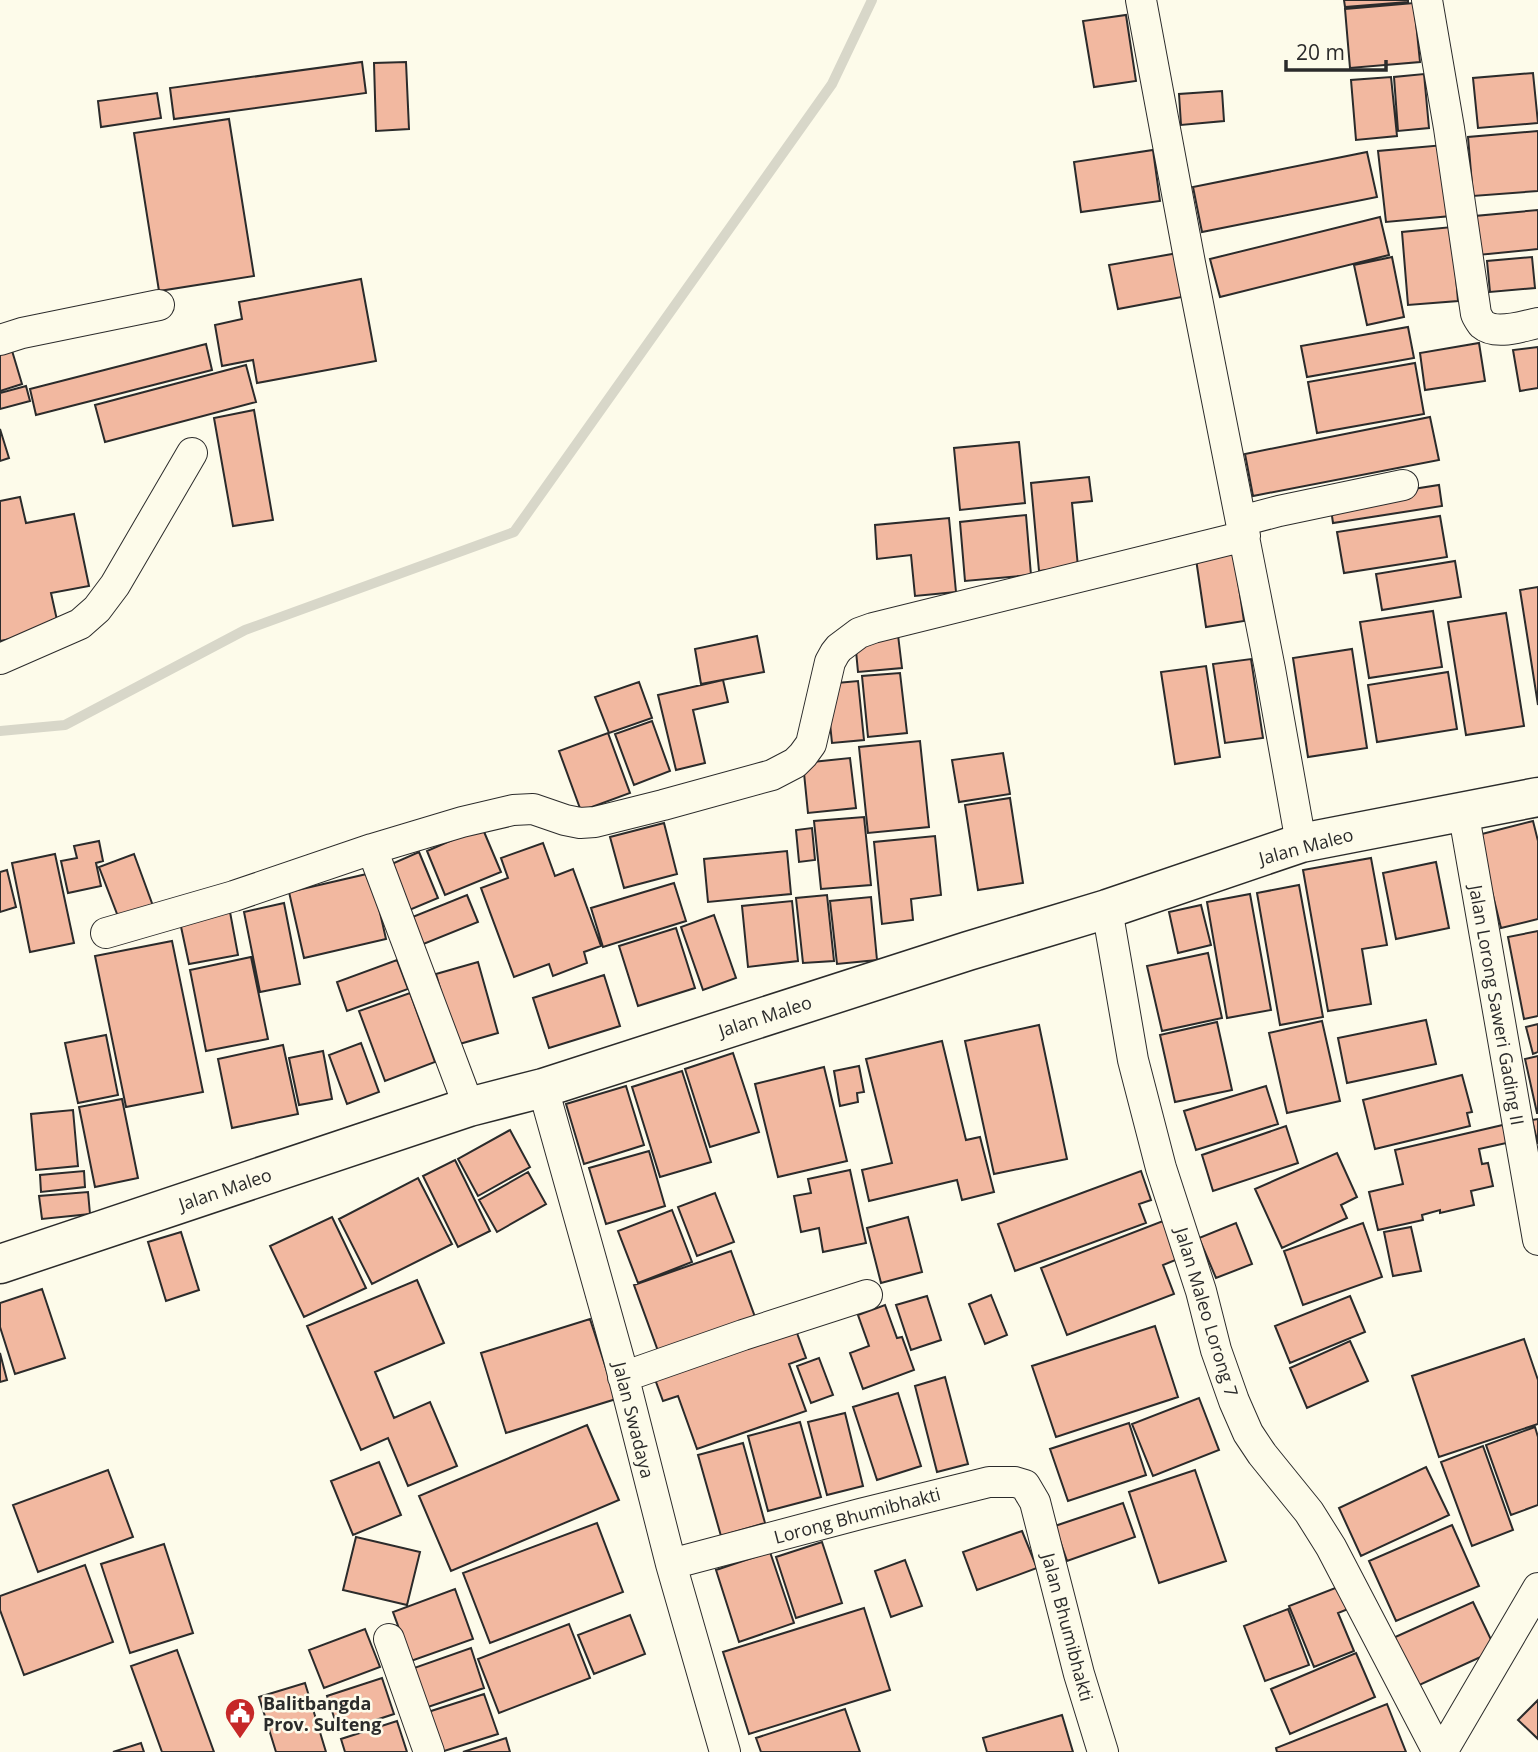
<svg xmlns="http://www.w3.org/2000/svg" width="1538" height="1752" viewBox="0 0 1538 1752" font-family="'Open Sans',sans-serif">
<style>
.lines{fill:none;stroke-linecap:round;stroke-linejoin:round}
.stream{stroke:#d8d7c9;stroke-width:10}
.building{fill:#f2b8a0;stroke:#2b2b2b;stroke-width:2}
.street-casing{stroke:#2b2b2b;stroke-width:32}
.secondary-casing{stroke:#2b2b2b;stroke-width:41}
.street{stroke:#fdfbea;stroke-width:30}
.secondary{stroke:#fdfbea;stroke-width:38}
.labels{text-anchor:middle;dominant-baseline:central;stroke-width:5;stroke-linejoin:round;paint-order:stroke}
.street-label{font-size:18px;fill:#2b2b2b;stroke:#fdfbea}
.poi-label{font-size:18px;font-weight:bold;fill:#2b2b2b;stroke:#fdfbea;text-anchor:start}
</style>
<rect width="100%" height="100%" fill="#fdfbea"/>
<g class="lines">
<path class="stream" d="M0 731 65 725 245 630 514 532 832 84 872 0"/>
</g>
<path class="building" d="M1344 0H1408V2L1345 7Z
M1414 3 1420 62 1350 68 1345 9Z
M1126 15 1136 81 1094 87 1083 21Z
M362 62 366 93 174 119 170 88Z
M406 62 409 129 376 131 374 63Z
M1533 73 1538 123 1478 128 1473 78Z
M1424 74 1429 128 1398 131 1394 77Z
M1391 77 1397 136 1356 140 1351 80Z
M1222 91 1224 121 1181 125 1179 94Z
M157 93 161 118 101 127 98 101Z
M229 119 254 276 159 291 134 133Z
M1538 131V191L1473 196 1468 137Z
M1444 145 1451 216 1386 222 1378 151Z
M1153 150 1160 201 1081 212 1074 162Z
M1367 152 1377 197 1202 232 1193 187Z
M1538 210V249L1478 255 1475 216Z
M1380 217 1389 255 1220 297 1210 259Z
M1452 227 1458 301 1408 305 1402 232Z
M1178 253 1187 296 1118 309 1109 265Z
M1392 257 1404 317 1367 325 1354 265Z
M1532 257 1535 288 1490 292 1487 261Z
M361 279 376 361 257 383 253 360 222 366 215 325 242 319 239 302Z
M1408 327 1414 358 1307 377 1301 346Z
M1479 343 1485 381 1425 390 1420 353Z
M10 344 22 384 0 391V347Z
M206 344 212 370 36 415 30 389Z
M1538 347V388L1520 391 1513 350Z
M1415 363 1424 414 1317 433 1308 382Z
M246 365 256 402 105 442 95 405Z
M26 386 30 401 0 409V393Z
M254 410 273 520 233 526 214 418Z
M1430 417 1439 460 1253 496 1245 454Z
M0 429 9 458 0 461Z
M1019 442 1025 503 960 510 954 448Z
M1089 477 1092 501 1072 503 1078 567 1039 571 1031 483Z
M1439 485 1442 506 1333 523 1330 502Z
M20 497 26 523 74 514 89 586 51 593 59 629 0 641V501Z
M1026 515 1031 575 965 581 960 522Z
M1440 516 1447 557 1344 573 1337 532Z
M949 518 956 592 915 596 911 555 877 559 875 525Z
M1234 554 1244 621 1206 627 1196 559Z
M1455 561 1461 597 1382 610 1376 574Z
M1538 587V705L1520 590Z
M1433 611 1442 667 1369 678 1360 622Z
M1506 613 1524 726 1466 735 1448 622Z
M898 635 902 668 858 672 855 640Z
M757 636 764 672 701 684 695 649Z
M1352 649 1367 748 1308 757 1293 658Z
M1251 659 1263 738 1225 743 1213 664Z
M1206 666 1220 757 1175 764 1161 672Z
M1448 672 1457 729 1377 742 1368 685Z
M900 673 907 733 868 737 862 676Z
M723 680 728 702 693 710 705 763 676 770 658 695Z
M858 681 864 740 832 743 826 684Z
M639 682 652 718 609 733 595 697Z
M652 721 670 771 634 785 615 734Z
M608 733 630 793 581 811 559 751Z
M920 741 929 827 868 833 859 747Z
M1003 753 1010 794 959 802 952 760Z
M850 758 856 808 808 813 803 763Z
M1010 798 1023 883 978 890 965 805Z
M864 817 871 885 821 889 814 821Z
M1533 821 1538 841V919L1501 928 1478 835Z
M664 823 677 874 624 888 610 837Z
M482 827 501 872 445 895 427 851Z
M812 828 815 860 799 862 796 830Z
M935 836 941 895 911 899 913 920 882 924 874 842Z
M99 841 103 861 96 863 101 886 68 893 61 861 77 858 74 846Z
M543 843 555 876 573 869 601 946 584 952 587 963 553 976 549 964 514 977 481 888 508 878 501 858Z
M787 851 791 894 708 902 704 859Z
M419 852 438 898 407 911 387 866Z
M55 854 74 943 30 952 12 863Z
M134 854 153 906 119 919 99 867Z
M1371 858 1387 945 1362 949 1371 1004 1328 1011 1303 870Z
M1436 862 1449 928 1396 939 1383 873Z
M7 870 16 907 0 912V872Z
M371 873 386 939 304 958 289 892Z
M674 883 686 921 603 947 591 908Z
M1299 885 1323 1017 1280 1025 1257 893Z
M1250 894 1271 1010 1227 1018 1207 902Z
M467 895 478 922 421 945 410 918Z
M827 895 834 961 803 963 796 898Z
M871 897 877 960 837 964 830 901Z
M792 901 798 961 748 967 742 906Z
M284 903 300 984 260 992 244 912Z
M1201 905 1211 945 1178 953 1169 912Z
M230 912 238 955 189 964 180 922Z
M714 915 736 978 703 990 681 927Z
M676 928 695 988 638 1006 619 946Z
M1538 931V1016L1524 1019 1508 937Z
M172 941 203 1092 126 1107 95 956Z
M1208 953 1222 1018 1162 1031 1147 966Z
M251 957 268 1039 206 1051 190 970Z
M397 960 408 989 347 1011 337 982Z
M478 962 498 1033 456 1045 436 974Z
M604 975 620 1026 549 1048 533 998Z
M410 993 435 1062 385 1081 359 1011Z
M1426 1020 1436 1064 1347 1083 1338 1038Z
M1322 1021 1340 1101 1287 1113 1269 1033Z
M1217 1022 1232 1090 1175 1102 1160 1035Z
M1538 1024V1052L1533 1054 1526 1027Z
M1039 1025 1067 1159 994 1174 965 1041Z
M106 1035 118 1095 78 1103 65 1043Z
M942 1041 966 1140 980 1137 994 1192 962 1200 957 1180 869 1201 862 1170 892 1163 866 1059Z
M361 1043 379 1092 347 1104 329 1055Z
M283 1045 298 1114 232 1128 218 1059Z
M323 1051 332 1099 299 1105 289 1058Z
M733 1053 759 1132 710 1147 685 1069Z
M1538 1056V1113H1537L1525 1059Z
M859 1066 864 1092 857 1093 858 1102 840 1106 834 1071Z
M824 1067 847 1161 778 1177 755 1084Z
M682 1071 711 1162 660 1177 632 1087Z
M1462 1075 1472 1112 1467 1113 1470 1126 1375 1149 1363 1100Z
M626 1086 644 1145 584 1164 566 1104Z
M1266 1086 1278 1124 1196 1150 1184 1111Z
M122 1099 138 1178 95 1187 79 1107Z
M73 1110 78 1166 36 1170 31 1114Z
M1538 1119V1144L1532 1120Z
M1507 1124 1511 1142 1479 1149 1482 1164 1488 1163 1493 1186 1471 1191 1474 1205 1440 1213V1210L1422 1215 1423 1220 1378 1230 1369 1192 1403 1184 1395 1150Z
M1286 1126 1298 1163 1213 1191 1202 1155Z
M510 1130 530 1167 478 1196 458 1159Z
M649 1151 665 1206 606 1224 589 1168Z
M1337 1153 1357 1197 1341 1205 1347 1218 1282 1248 1255 1189Z
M455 1160 490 1231 458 1247 423 1176Z
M850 1170 866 1243 823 1252 819 1228 801 1232 794 1196 811 1193 808 1179Z
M84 1171 85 1187 41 1192 40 1175Z
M1141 1171 1151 1200 1139 1204 1146 1223 1015 1271 998 1224Z
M528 1172 546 1204 497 1232 479 1200Z
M418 1178 452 1244 372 1284 339 1219Z
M88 1192 90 1214 42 1219 39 1196Z
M715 1193 734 1242 697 1256 678 1207Z
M672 1210 692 1262 638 1283 618 1231Z
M332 1217 366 1288 304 1317 270 1246Z
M908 1217 922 1272 881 1283 867 1228Z
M1163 1221 1178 1259 1163 1265 1174 1294 1067 1335 1041 1268Z
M1236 1223 1252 1264 1216 1278 1199 1238Z
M1363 1223 1382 1277 1303 1305 1284 1251Z
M1411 1227 1421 1271 1393 1276 1384 1232Z
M181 1232 199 1290 166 1301 148 1242Z
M731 1251 755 1317 658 1351 634 1285Z
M417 1280 444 1343 375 1372 394 1418 430 1402 457 1466 408 1486 388 1438 361 1450 307 1326Z
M42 1289 65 1358 15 1374 0 1327V1303Z
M991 1295 1007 1335 985 1344 969 1304Z
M927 1296 941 1340 911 1350 896 1305Z
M1350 1296 1365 1332 1290 1363 1275 1326Z
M885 1305 897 1338 902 1337 914 1370 863 1389 850 1353 869 1346 858 1315Z
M590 1319 616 1399 506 1433 481 1353Z
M793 1322 806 1358 789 1364 806 1411 697 1449 678 1396 663 1401 652 1371Z
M1155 1326 1178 1397 1056 1437 1032 1366Z
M1524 1339 1538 1380V1424L1439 1457 1412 1376Z
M1350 1341 1368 1381 1307 1408 1290 1368Z
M0 1353 7 1380 0 1382Z
M819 1358 833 1395 811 1403 797 1366Z
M945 1377 968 1464 937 1472 915 1386Z
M898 1393 921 1466 877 1480 853 1407Z
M1199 1398 1219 1450 1153 1476 1132 1424Z
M845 1413 863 1486 827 1495 808 1422Z
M800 1422 821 1497 768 1511 748 1436Z
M1129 1423 1146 1475 1068 1501 1050 1449Z
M587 1425 619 1500 451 1571 419 1496Z
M1535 1427 1538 1437V1505L1511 1515 1486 1445Z
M743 1443 765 1523 721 1536 698 1455Z
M1483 1446 1513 1530 1472 1546 1441 1462Z
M379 1462 401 1515 353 1535 331 1481Z
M1426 1467 1449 1515 1361 1556 1339 1508Z
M108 1470 133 1537 38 1572 13 1505Z
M1195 1470 1226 1561 1159 1583 1129 1492Z
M1123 1503 1135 1537 1067 1561 1055 1526Z
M597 1523 623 1592 490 1643 463 1573Z
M1452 1525 1479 1586 1396 1621 1369 1561Z
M1022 1531 1037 1568 977 1590 963 1552Z
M356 1537 420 1552 407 1605 343 1590Z
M822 1542 842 1603 796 1618 776 1557Z
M164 1544 193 1633 130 1653 101 1564Z
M770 1552 794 1623 739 1642 716 1570Z
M905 1560 922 1606 891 1617 875 1571Z
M85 1565 113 1642 24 1675 0 1610V1596Z
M1343 1585 1353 1607 1338 1613 1354 1651 1314 1667 1289 1606Z
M455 1589 473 1639 411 1661 393 1612Z
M1473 1602 1496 1650 1415 1687 1393 1638Z
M864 1608 890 1690 749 1734 723 1652Z
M1288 1609 1309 1665 1265 1681 1244 1626Z
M630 1615 645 1654 594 1674 578 1635Z
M569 1624 590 1678 499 1713 478 1659Z
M365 1629 380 1667 324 1688 309 1650Z
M471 1648 484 1688 428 1707 414 1668Z
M177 1650 214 1752H162L131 1666Z
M1356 1653 1375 1697 1290 1734 1271 1689Z
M382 1678 394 1714 339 1732 327 1696Z
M305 1683 326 1752H276L259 1697Z
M484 1694 498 1734 441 1752 428 1712Z
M1538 1700V1739L1518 1720Z
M1387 1704 1406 1752H1277L1276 1748Z
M845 1709 860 1752H761L756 1738Z
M1062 1715 1073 1752H987L983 1738Z
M397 1721 407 1752H345L341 1739Z
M506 1738 510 1752H463Z
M141 1743 144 1752H113Z"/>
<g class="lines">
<g class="street-casing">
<path id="street" d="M1141 0 1190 263 1270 669 1301 843
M1427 0 1449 128 1476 314C1476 315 1481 323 1482 324 1496 336 1522 326 1538 323
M0 340 22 333 159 305
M1241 521 1279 511 1403 485
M0 659 80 624 97 609 115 585 192 453
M1463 810 1538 1240
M1107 909 1133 1060 1161 1168 1201 1291 1216 1350 1234 1401 1248 1433 1262 1454 1309 1512 1331 1547 1438 1752
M106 933 234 896 372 849
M543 1088 619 1359 671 1564 725 1752
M469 1107 372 849 462 822 513 810 533 809 565 820 580 823 595 822 663 805 772 775 795 763 803 755 811 744 830 662 835 653 839 648 859 633 873 628 1245 536
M623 1377 743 1335 867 1295
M671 1564 860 1514 989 1482H1015L1025 1485 1035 1502 1079 1674 1103 1752
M389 1639 429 1752
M1442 1752 1538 1588"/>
</g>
<g class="secondary-casing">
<path id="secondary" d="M0 1264 469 1107 543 1088 968 951 1107 909 1301 843 1538 797"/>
</g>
<use href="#street" class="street"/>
<use href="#secondary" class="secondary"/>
</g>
<defs>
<g id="civic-pin" transform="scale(1.575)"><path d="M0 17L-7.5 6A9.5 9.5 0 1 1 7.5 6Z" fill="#c62828" stroke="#fdfbea"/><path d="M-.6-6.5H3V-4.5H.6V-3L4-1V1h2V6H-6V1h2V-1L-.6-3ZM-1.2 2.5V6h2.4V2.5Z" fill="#fff"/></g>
</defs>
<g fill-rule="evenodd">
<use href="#civic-pin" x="240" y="1713"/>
</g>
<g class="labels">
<g class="street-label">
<text transform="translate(1306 846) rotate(-15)">Jalan Maleo</text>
<text transform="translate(1497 1005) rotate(80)">Jalan Lorong Saweri Gading II</text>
<text transform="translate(765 1016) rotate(-18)">Jalan Maleo</text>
<text transform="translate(225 1189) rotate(-19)">Jalan Maleo</text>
<text transform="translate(1207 1312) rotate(73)">Jalan Maleo Lorong 7</text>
<text transform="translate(634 1420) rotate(76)">Jalan Swadaya</text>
<text transform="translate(857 1515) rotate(-15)">Lorong Bhumibhakti</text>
<text transform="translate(1068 1627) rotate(75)">Jalan Bhumibhakti</text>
</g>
<g class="poi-label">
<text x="263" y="1703">Balitbangda<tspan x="263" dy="21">Prov. Sulteng</tspan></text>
</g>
</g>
<path d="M1286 60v10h100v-10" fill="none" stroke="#2b2b2b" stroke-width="3.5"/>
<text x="1296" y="60" font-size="21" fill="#2b2b2b" stroke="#fdfbea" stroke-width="5" paint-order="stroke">20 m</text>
</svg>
